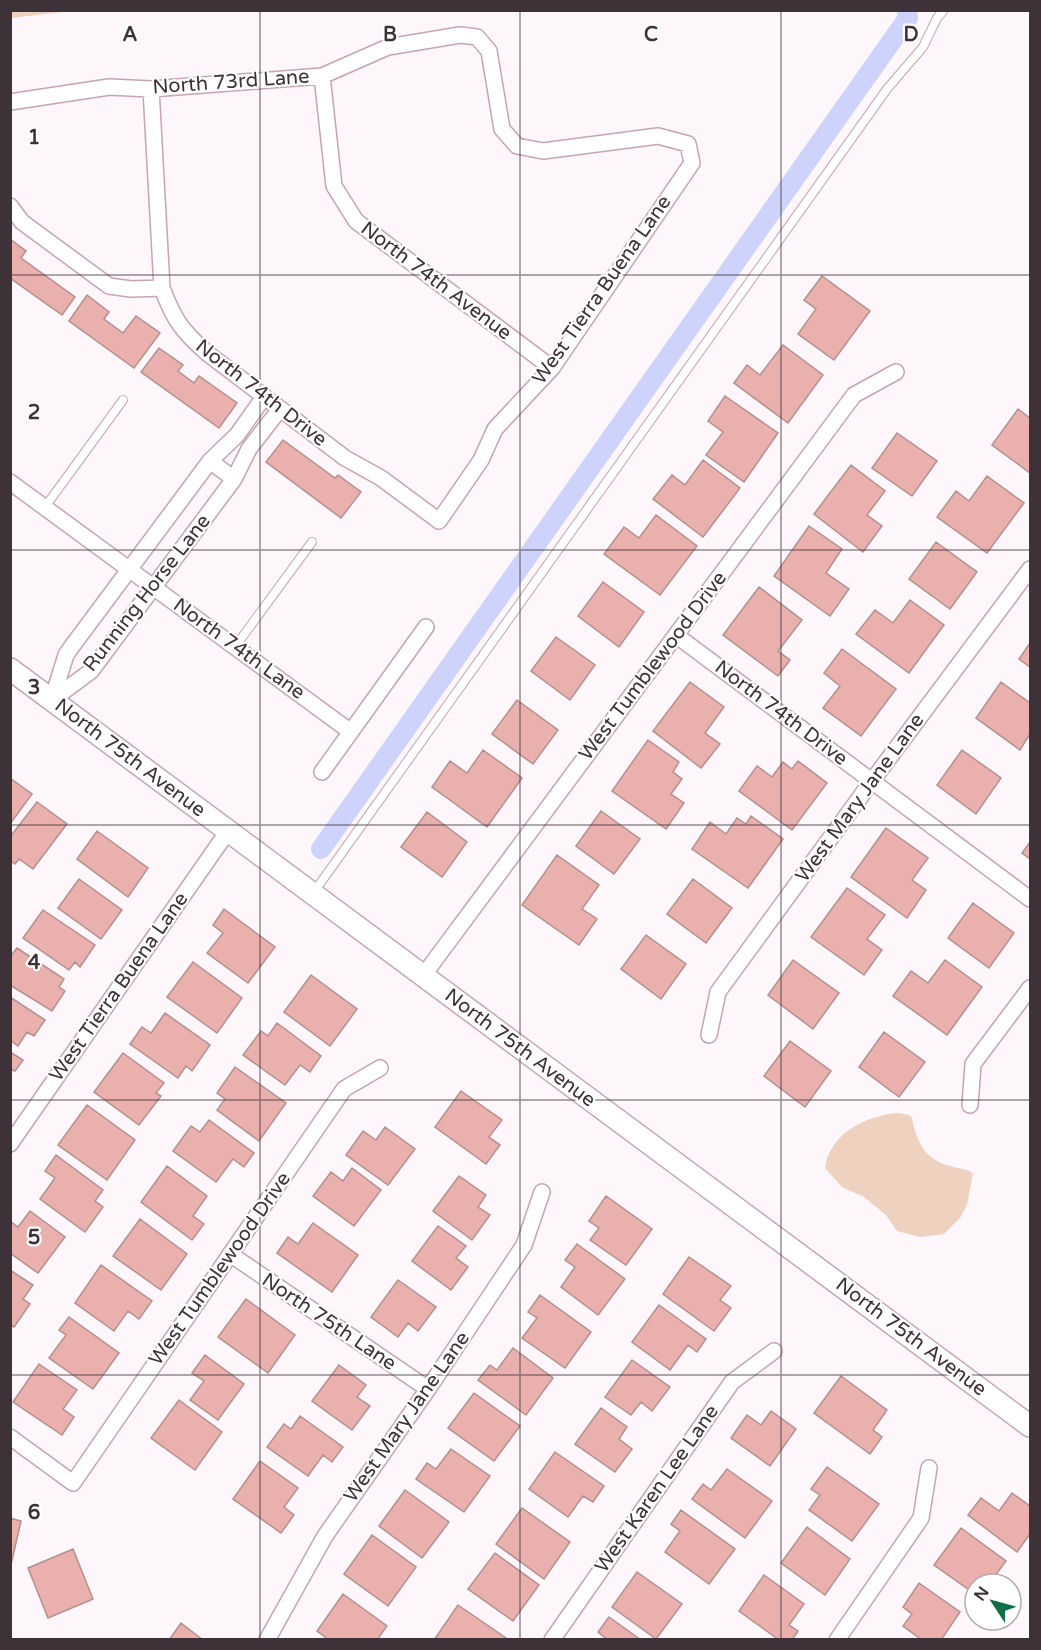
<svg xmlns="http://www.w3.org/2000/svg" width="1041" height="1650" viewBox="0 0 1041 1650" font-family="'Varela Round',sans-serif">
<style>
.green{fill:#eed1be}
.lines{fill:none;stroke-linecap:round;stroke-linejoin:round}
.canal{stroke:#cdd3fa;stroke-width:20}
.building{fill:#eab0ad;stroke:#b3908e;stroke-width:1.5}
.lane-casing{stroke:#c5a5b5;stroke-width:10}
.street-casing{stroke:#c5a5b5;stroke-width:18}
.secondary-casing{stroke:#c5a5b5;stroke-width:24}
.lane{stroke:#fff;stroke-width:8}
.street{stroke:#fff;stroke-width:15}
.secondary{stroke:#fff;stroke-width:21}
.grid{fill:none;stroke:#3e3137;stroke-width:1.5;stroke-opacity:0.55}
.labels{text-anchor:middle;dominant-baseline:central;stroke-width:4.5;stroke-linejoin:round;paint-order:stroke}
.street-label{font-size:20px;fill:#3e3137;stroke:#fff}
.grid-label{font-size:20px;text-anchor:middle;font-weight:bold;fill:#3e3137;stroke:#fff;stroke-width:4.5;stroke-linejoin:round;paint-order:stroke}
</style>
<rect width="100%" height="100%" fill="#fdf6fa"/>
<path class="green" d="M11 10H70V11L11 18Z
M897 1113 909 1115 912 1118C916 1141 925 1160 950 1166 958 1169 966 1168 973 1173L967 1205 960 1218 944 1234 920 1237 897 1231 886 1215 864 1197 842 1187 825 1168C830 1133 866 1116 897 1113Z"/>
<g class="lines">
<path class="canal" d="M321 849 908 18 907 10"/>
</g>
<path class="building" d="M10 239 26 251 21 258 75 297 62 315 10 278Z
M822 276 870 311 834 360 798 334 816 309 804 300Z
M87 295 109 312 104 319 123 333 136 316 160 333 134 368 69 321Z
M783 345 823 375 788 423 734 383 747 365 760 375Z
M159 348 183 365 178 371 194 383 199 376 237 403 219 428 141 372Z
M725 396 778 433 744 482 706 455 723 432 708 421Z
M1018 409 1030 418V473L992 445Z
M897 433 937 461 912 496 872 468Z
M283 440 335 478 338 475 361 492 341 518 266 462Z
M703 460 740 488 703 537 653 499 672 475 685 485Z
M851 465 885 491 867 515 882 526 863 552 814 514Z
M987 476 1024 503 987 553 937 517 956 491 969 501Z
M656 515 697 546 660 595 604 554 624 527 639 538Z
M809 526 842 549 826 573 849 589 830 616 774 576Z
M936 542 977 572 950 609 909 579Z
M603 582 644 612 619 647 578 616Z
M759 587 802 620 778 651 790 660 778 676 723 635Z
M910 600 944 625 909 673 856 634 875 610 893 623Z
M556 637 595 665 570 700 531 671Z
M1030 643V667L1019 659Z
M842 649 896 689 861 736 823 708 840 686 824 673Z
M690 682 724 707 705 733 720 744 701 768 653 731Z
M1001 682 1030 703V734L1020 750 976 718Z
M517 700 558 730 533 764 492 734Z
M648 740 679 762 673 772 682 779 671 794 684 803 666 829 612 791Z
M483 750 522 778 487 827 432 787 450 761 467 773Z
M962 750 1001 778 976 814 937 785Z
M798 761 827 783 792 830 739 791 757 766 772 777 783 762 792 769Z
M10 778 32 794 10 824Z
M37 802 67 824 33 869 19 859 15 864 10 860V837Z
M601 811 640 839 614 874 576 846Z
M427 812 467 842 442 877 401 847Z
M751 816 783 839 748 888 692 849 710 822 726 834 737 818 746 824Z
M886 828 928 858 912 880 926 890 907 918 851 877Z
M97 831 148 868 128 897 77 859Z
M1030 842V859L1022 853Z
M557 855 599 885 582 909 597 919 579 945 522 905Z
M79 879 122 910 101 939 58 908Z
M693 879 732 908 706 943 667 914Z
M847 888 885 915 867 939 882 950 864 975 811 937Z
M973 903 1014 933 989 968 948 938Z
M224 909 275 947 248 983 207 953 223 933 213 925Z
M43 910 95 945 80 967 75 962 69 970 23 938Z
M646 935 686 964 661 999 621 969Z
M17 948 64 979 59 987 65 991 52 1011 10 985V957Z
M793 960 839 993 813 1029 768 995Z
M945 960 982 987 947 1035 893 996 911 971 928 983Z
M193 962 242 998 217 1033 167 997Z
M311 975 357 1009 330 1046 284 1012Z
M10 997 45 1020 34 1036 27 1032 18 1046 10 1040Z
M165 1013 210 1045 192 1071 186 1066 178 1078 130 1044 142 1027 151 1033Z
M277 1023 321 1056 310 1072 300 1065 285 1085 243 1055 261 1031 268 1036Z
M884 1032 925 1062 899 1097 859 1067Z
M790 1041 831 1071 805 1107 764 1076Z
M10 1052 23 1060 15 1071 10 1069Z
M123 1053 164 1083 156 1093 161 1096 139 1125 94 1092Z
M235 1067 286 1103 259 1141 217 1110 225 1099 217 1093Z
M461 1091 502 1120 489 1137 500 1145 486 1164 435 1127Z
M87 1105 135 1140 107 1180 58 1145Z
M209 1120 254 1153 244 1167 233 1159 216 1182 173 1151 191 1126 200 1132Z
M385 1127 415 1149 388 1185 346 1155 363 1131 376 1140Z
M56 1155 103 1190 95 1201 103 1207 85 1232 40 1199 55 1178 45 1171Z
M167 1166 207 1196 193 1216 204 1224 192 1240 141 1202Z
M352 1168 381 1190 354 1226 313 1196 331 1172 343 1181Z
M459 1176 486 1195 478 1207 490 1215 472 1240 433 1211Z
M606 1196 652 1229 626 1265 590 1240 599 1228 589 1221Z
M30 1211 65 1237 38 1273 10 1253V1221L18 1227Z
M140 1219 187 1254 161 1290 113 1256Z
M313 1223 358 1255 332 1292 277 1253 288 1237 298 1244Z
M438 1226 466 1246 456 1258 468 1267 451 1290 412 1261Z
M577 1244 625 1279 598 1315 561 1287 575 1267 565 1260Z
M689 1257 731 1286 720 1300 731 1308 714 1331 663 1294Z
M101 1265 152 1301 139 1319 128 1311 114 1331 75 1303Z
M10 1270 33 1285 23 1299 30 1304 14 1327 10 1325Z
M398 1280 436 1307 418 1331 408 1323 398 1337 371 1317Z
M540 1295 591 1332 565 1368 522 1338 537 1318 528 1312Z
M246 1299 295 1335 268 1373 218 1337Z
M659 1305 706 1339 697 1352 688 1345 670 1370 632 1342Z
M69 1317 119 1353 93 1389 49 1358 66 1335 59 1330Z
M513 1348 553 1378 526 1415 478 1380 490 1365 497 1370Z
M205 1355 244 1384 218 1420 190 1400 204 1381 192 1373Z
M632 1360 670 1387 652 1411 641 1402 631 1415 605 1397Z
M39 1364 77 1390 63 1409 74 1417 62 1435 13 1402Z
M339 1365 366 1385 357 1397 370 1406 352 1430 312 1401Z
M841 1376 887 1410 873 1430 882 1437 870 1454 814 1413Z
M474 1393 520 1426 494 1461 448 1428Z
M179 1400 222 1432 195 1470 151 1438Z
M601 1408 627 1427 619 1439 632 1449 615 1472 575 1444Z
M771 1411 796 1429 770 1466 731 1438 747 1415 761 1425Z
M300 1416 343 1447 332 1462 323 1455 308 1476 267 1447 284 1424 291 1429Z
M451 1449 490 1476 464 1512 416 1479 427 1463 436 1469Z
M555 1452 604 1486 593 1502 583 1496 568 1517 529 1489Z
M260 1461 298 1488 284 1507 294 1515 281 1533 233 1499Z
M827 1467 879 1504 852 1541 809 1510 820 1495 811 1489Z
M727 1469 772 1501 745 1538 692 1499 703 1484 711 1490Z
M405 1490 449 1522 422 1558 379 1526Z
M1012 1493 1030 1506V1534L1017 1552 968 1515 981 1498 999 1511Z
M522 1508 570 1542 544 1579 496 1544Z
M681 1510 735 1549 709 1584 665 1552 680 1531 671 1524Z
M10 1518 21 1521 10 1569Z
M807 1527 850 1559 825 1595 781 1563Z
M961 1528 1006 1561 989 1584H975V1594L934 1565Z
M372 1535 416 1567 388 1606 344 1574Z
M73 1549 93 1599 48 1618 28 1568Z
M495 1553 539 1585 513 1621 468 1589Z
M637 1572 682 1604 656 1639 612 1607Z
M764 1575 804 1604 789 1625 798 1631 792 1640H779L739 1611Z
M919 1583 960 1612 941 1640H922L903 1626 912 1614 903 1607Z
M343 1594 387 1626 377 1640H329L317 1631Z
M458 1605 506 1638 505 1640H434Z
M609 1617 641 1640H608L598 1632Z
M181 1623 203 1640H169Z"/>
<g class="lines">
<g class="lane-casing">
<path id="lane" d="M45 507 123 400
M235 647 312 542
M314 892 887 89 923 47 937 18 944 10"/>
</g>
<g class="street-casing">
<path id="street" d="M322 76 334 186 356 221 552 368
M10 102 109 87 151 89 322 76 388 47 460 35 477 37 489 51 502 129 517 146 543 151 658 136 688 144 692 163 552 368 495 429 481 460 439 521 381 478 345 458 207 353C182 331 174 320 162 288L151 89
M10 206 22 222 109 286 131 289 162 288
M210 461 234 479
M10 482 351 732
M677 636 1030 899
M52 700 66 655 70 649 210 461 237 435 264 397
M52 700 91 671 234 479 249 449 280 409
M322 772 426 627
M423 976 854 395 896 372
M709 1035 718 992 872 781 1030 569
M970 1105 973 1064 1030 988
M10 1144 228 831
M230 1254 428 1389
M10 1437 73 1483 344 1089 380 1068
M267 1640 325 1536 428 1389 524 1245 542 1192
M552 1640 732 1382 774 1351
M837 1640 921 1518 929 1468"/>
</g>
<g class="secondary-casing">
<path id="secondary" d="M10 669 1030 1426"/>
</g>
<use href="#lane" class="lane"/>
<use href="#street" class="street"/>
<use href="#secondary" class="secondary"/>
</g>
<path class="grid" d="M260 10V1640M520 10V1640M781 10V1640M10 275H1030M10 550H1030M10 825H1030M10 1100H1030M10 1375H1030"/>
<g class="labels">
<g class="street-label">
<text transform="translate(231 82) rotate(-4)">North 73rd Lane</text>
<text transform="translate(436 281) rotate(37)">North 74th Avenue</text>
<text transform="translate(602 290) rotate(-55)">West Tierra Buena Lane</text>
<text transform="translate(261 393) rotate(38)">North 74th Drive</text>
<text transform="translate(147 593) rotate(-52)">Running Horse Lane</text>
<text transform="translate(239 649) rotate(36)">North 74th Lane</text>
<text transform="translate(653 666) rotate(-53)">West Tumblewood Drive</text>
<text transform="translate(781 713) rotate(37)">North 74th Drive</text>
<text transform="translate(130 758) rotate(37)">North 75th Avenue</text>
<text transform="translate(860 798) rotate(-54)">West Mary Jane Lane</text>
<text transform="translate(119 987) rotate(-55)">West Tierra Buena Lane</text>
<text transform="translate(520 1048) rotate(37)">North 75th Avenue</text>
<text transform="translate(220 1269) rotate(-55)">West Tumblewood Drive</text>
<text transform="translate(329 1322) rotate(34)">North 75th Lane</text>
<text transform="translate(911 1337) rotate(37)">North 75th Avenue</text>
<text transform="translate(407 1417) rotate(-55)">West Mary Jane Lane</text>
<text transform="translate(657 1489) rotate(-55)">West Karen Lee Lane</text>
</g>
</g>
<g class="grid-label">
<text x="130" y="41">A</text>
<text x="390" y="41">B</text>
<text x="651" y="41">C</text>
<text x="911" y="41">D</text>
<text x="34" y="144">1</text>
<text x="34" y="419">2</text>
<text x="34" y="694">3</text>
<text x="34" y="969">4</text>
<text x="34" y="1244">5</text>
<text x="34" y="1519">6</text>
</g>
<rect width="1041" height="1650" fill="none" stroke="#3e3137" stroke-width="24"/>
<g transform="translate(993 1602) rotate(306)"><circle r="28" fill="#ffffff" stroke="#b2adaf" stroke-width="1.5"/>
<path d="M0-4.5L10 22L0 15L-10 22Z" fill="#0d7046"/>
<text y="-9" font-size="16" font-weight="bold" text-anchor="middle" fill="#3e3137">N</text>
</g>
</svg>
